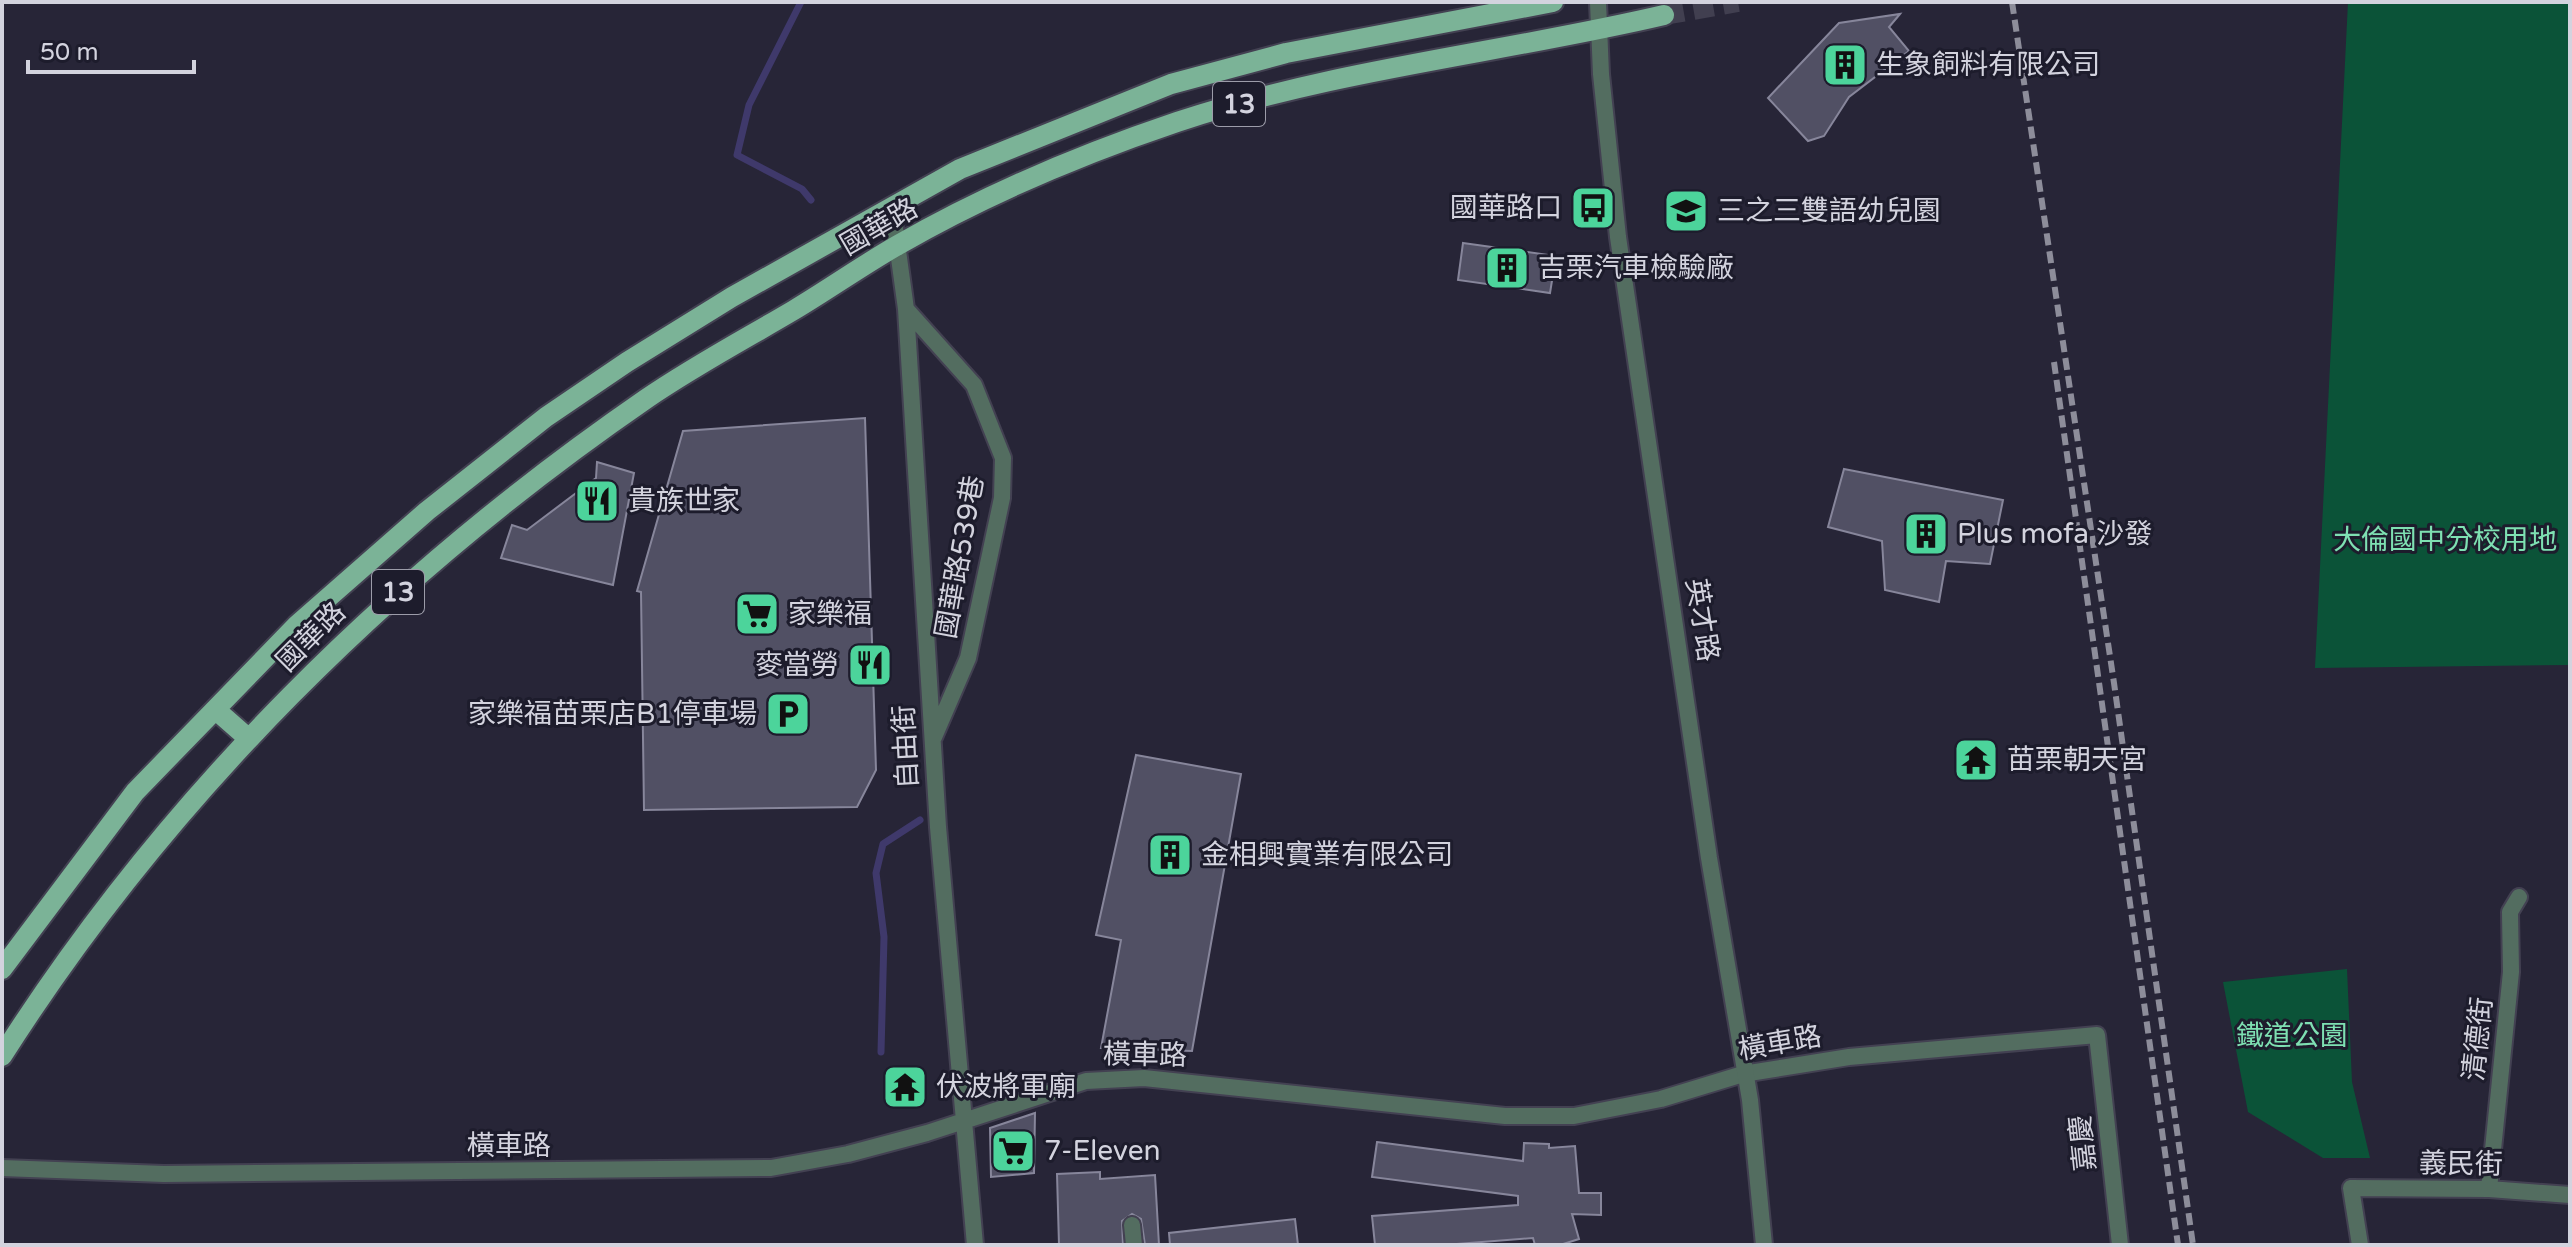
<svg xmlns="http://www.w3.org/2000/svg" width="2572" height="1247" viewBox="0 0 2572 1247" font-family="'Varela Round','Noto Sans TC',sans-serif">
<style>
.green{fill:#0b5338}
.lines{fill:none;stroke-linecap:round;stroke-linejoin:round}
.stream{stroke:#3f396b;stroke-width:7}
.building{fill:#515064;stroke:#87869b;stroke-width:2}
.primary-tunnel{stroke:#413f50;stroke-width:20;stroke-dasharray:20 10;stroke-linecap:butt}
.minor-casing{stroke:#434152;stroke-width:20}
.tertiary-casing{stroke:#434152;stroke-width:20}
.primary-casing{stroke:#434152;stroke-width:24}
.minor{stroke:#536d60;stroke-width:16}
.tertiary{stroke:#536d60;stroke-width:16}
.primary{stroke:#7bb397;stroke-width:20}
.rail{stroke:#8d8d9a;stroke-width:6;stroke-dasharray:12 6;stroke-linecap:butt}
.labels{text-anchor:middle;dominant-baseline:central;stroke-width:6;stroke-linejoin:round;paint-order:stroke}
.shield{fill:#1d1c2c;stroke:#9c9ca9;stroke-width:2}
.shield-label{font-size:26px;font-weight:bold;fill:#d3d3de}
.poi-label{font-size:28px;fill:#d3d3de;stroke:#1d1c2c;text-anchor:start}
.street-label{font-size:28px;fill:#d3d3de;stroke:#1d1c2c}
.park-label{font-size:28px;fill:#7ee0b2;stroke:#1d1c2c}
</style>
<rect width="100%" height="100%" fill="#272537"/>
<path class="green" d="M2348 2H2570V665L2315 668Z
M2347 969 2352 1082 2370 1158H2323L2248 1112 2223 982Z"/>
<g class="lines">
<path class="stream" d="M801 2 749 105 737 155 802 189 811 200
M881 1052 884 937 876 873 883 844 920 820"/>
</g>
<path class="building" d="M1900 14 1889 27 1909 51 1849 97 1824 136 1808 141 1768 98 1839 23Z
M1463 243 1556 256 1550 293 1458 280Z
M865 418 876 770 857 807 644 810 641 592 637 591 683 431Z
M597 462 634 473 613 585 501 558 512 525 527 530 596 478Z
M1844 469 2003 500 1990 564 1946 561 1939 602 1885 590 1882 541 1828 527Z
M1136 755 1241 774 1192 1051 1101 1048 1121 940 1096 935Z
M1035 1113 1034 1173 991 1177 990 1128Z
M1377 1142 1523 1161 1524 1143 1549 1144V1148L1575 1146 1579 1193H1601V1215L1572 1214 1579 1239 1560 1245H1535L1533 1238 1444 1245H1375L1372 1216 1518 1205V1196L1372 1177Z
M1100 1172V1179L1155 1175 1159 1245H1145L1141 1219 1132 1214 1122 1221 1123 1245H1059L1057 1174Z
M1295 1219 1298 1245H1170L1169 1233Z"/>
<g class="lines">
<path class="primary-tunnel" d="M1664 15 1738 2"/>
<g class="minor-casing">
<path id="minor" d="M892 207 906 309 938 827 975 1245
M906 309 974 385 1003 458 1002 498 968 658 934 737
M2 1168 164 1174 771 1168 848 1154 927 1133 1086 1081 1144 1078 1505 1116H1574L1661 1099 1743 1074 1849 1057 2097 1035 2120 1245
M2489 1189 2511 972 2510 912 2519 897
M1132 1225 1134 1245
M2360 1245 2351 1188 2489 1189 2570 1195"/>
</g>
<g class="tertiary-casing">
<path id="tertiary" d="M1598 2 1601 74 1618 237 1709 858 1750 1100 1764 1245"/>
</g>
<g class="primary-casing">
<path id="primary" d="M216 710 249 739
M2 969 135 792 297 625 427 511 546 417 627 362 732 297 960 169 1171 84 1286 53 1553 2
M2 1056C168 795 392 574 646 399 694 366 745 339 794 310 829 289 863 265 898 245 985 195 1082 154 1177 122 1336 69 1502 53 1664 15"/>
</g>
<use href="#minor" class="minor"/>
<use href="#tertiary" class="tertiary"/>
<use href="#primary" class="primary"/>
<path class="rail" d="M2012 2 2114 683 2193 1245
M2054 362 2178 1245"/>
</g>
<defs>
<g id="building-square" transform="scale(2.3)"><rect x="-9" y="-9" width="18" height="18" rx="4" fill="#4cd49b" stroke="#1d1c2c"/><path d="M-4-6H4V6H1V3H-1V6H-4ZM-2.5-4.3h1.7v1.8h-1.7ZM.8-4.3h1.7v1.8H.8ZM-2.5-1h1.7V.8h-1.7ZM.8-1h1.7V.8H.8Z" fill="#111"/></g>
<g id="bus-square" transform="scale(2.3)"><rect x="-9" y="-9" width="18" height="18" rx="4" fill="#4cd49b" stroke="#1d1c2c"/><path d="M-5-6H5V4H4V6H2V4H-2V6H-4V4H-5ZM-3.5-4V0h7V-4ZM-3.5 1.2v1.5H-2V1.2ZM2 1.2v1.5H3.5V1.2Z" fill="#111"/></g>
<g id="school-square" transform="scale(2.3)"><rect x="-9" y="-9" width="18" height="18" rx="4" fill="#4cd49b" stroke="#1d1c2c"/><path d="M0-5L7-2L0 1L-7-2ZM-4 1L0 2.5L4 1V4Q0 6-4 4Z" fill="#111"/></g>
<g id="restaurant-square" transform="scale(2.3)"><rect x="-9" y="-9" width="18" height="18" rx="4" fill="#4cd49b" stroke="#1d1c2c"/><path d="M-5-6h1v4h1v-4h1v4h1v-4h1v5L-1.5 .5V6h-2V.5L-5-1ZM5-6V6H3V1.5H1.5Q1.5-4 5-6Z" fill="#111"/></g>
<g id="supermarket-square" transform="scale(2.3)"><rect x="-9" y="-9" width="18" height="18" rx="4" fill="#4cd49b" stroke="#1d1c2c"/><path d="M-6-5.5h2.5l.6 2H6L4.5 2H-2.5L-4.4-4H-6ZM-1.5 3.2a1.3 1.3 0 1 0 .1 0ZM3 3.2a1.3 1.3 0 1 0 .1 0Z" fill="#111"/></g>
<g id="parking-square" transform="scale(2.3)"><rect x="-9" y="-9" width="18" height="18" rx="4" fill="#4cd49b" stroke="#1d1c2c"/><path d="M-3.5-5.5H1a3.5 3.5 0 0 1 0 7H-1V5.5H-3.5ZM-1-3.4V-.6H.8a1.4 1.4 0 0 0 0-2.8Z" fill="#111"/></g>
<g id="temple-square" transform="scale(2.3)"><rect x="-9" y="-9" width="18" height="18" rx="4" fill="#4cd49b" stroke="#1d1c2c"/><path d="M0-6L5-2H3V0L6.5 2.5H4V6H1.5V3h-3V6H-4V2.5H-6.5L-3 0V-2H-5Z" fill="#111"/></g>
</defs>
<g fill-rule="evenodd">
<use href="#building-square" x="1845" y="65"/>
<use href="#bus-square" x="1593" y="208"/>
<use href="#school-square" x="1686" y="211"/>
<use href="#building-square" x="1507" y="268"/>
<use href="#restaurant-square" x="597" y="501"/>
<use href="#building-square" x="1926" y="534"/>
<use href="#supermarket-square" x="757" y="614"/>
<use href="#restaurant-square" x="870" y="665"/>
<use href="#parking-square" x="788" y="714"/>
<use href="#temple-square" x="1976" y="760"/>
<use href="#building-square" x="1170" y="855"/>
<use href="#temple-square" x="905" y="1087"/>
<use href="#supermarket-square" x="1013" y="1151"/>
</g>
<g class="labels">
<g class="shield">
<rect x="1213" y="82" width="52" height="44" rx="6"/>
<rect x="372" y="570" width="52" height="44" rx="6"/>
</g>
<g class="shield-label">
<text x="1239" y="104">13</text>
<text x="398" y="592">13</text>
</g>
<g class="poi-label">
<text x="1876" y="65">生象飼料有限公司</text>
<text x="1562" y="208" text-anchor="end">國華路口</text>
<text x="1717" y="211">三之三雙語幼兒園</text>
<text x="1538" y="268">吉栗汽車檢驗廠</text>
<text x="628" y="501">貴族世家</text>
<text x="1957" y="534">Plus mofa 沙發</text>
<text x="788" y="614">家樂福</text>
<text x="839" y="665" text-anchor="end">麥當勞</text>
<text x="757" y="714" text-anchor="end">家樂福苗栗店B1停車場</text>
<text x="2007" y="760">苗栗朝天宮</text>
<text x="1201" y="855">金相興實業有限公司</text>
<text x="936" y="1087">伏波將軍廟</text>
<text x="1044" y="1151">7-Eleven</text>
</g>
<g class="street-label">
<text transform="translate(879 227) rotate(-30)">國華路</text>
<text transform="translate(960 557) rotate(-80)">國華路539巷</text>
<text transform="translate(1702 620) rotate(81)">英才路</text>
<text transform="translate(311 637) rotate(-45)">國華路</text>
<text transform="translate(906 747) rotate(-93)">自由街</text>
<text transform="translate(2478 1039) rotate(-84)">清德街</text>
<text transform="translate(1780 1043) rotate(-10)">橫車路</text>
<text transform="translate(1145 1055) rotate(1)">橫車路</text>
<text transform="translate(2083 1143) rotate(-96)">嘉慶</text>
<text x="509" y="1146">橫車路</text>
<text transform="translate(2461 1164) rotate(1)">義民街</text>
</g>
<g class="park-label">
<text x="2445" y="540">大倫國中分校用地</text>
<text x="2292" y="1036">鐵道公園</text>
</g>
</g>
<rect width="2572" height="1247" fill="none" stroke="#d3d3de" stroke-width="8"/>
<path d="M28 60v12h166v-12" fill="none" stroke="#d3d3de" stroke-width="4"/>
<text x="40" y="60" font-size="24" fill="#d3d3de" stroke="#1d1c2c" stroke-width="6" paint-order="stroke">50 m</text>
</svg>
